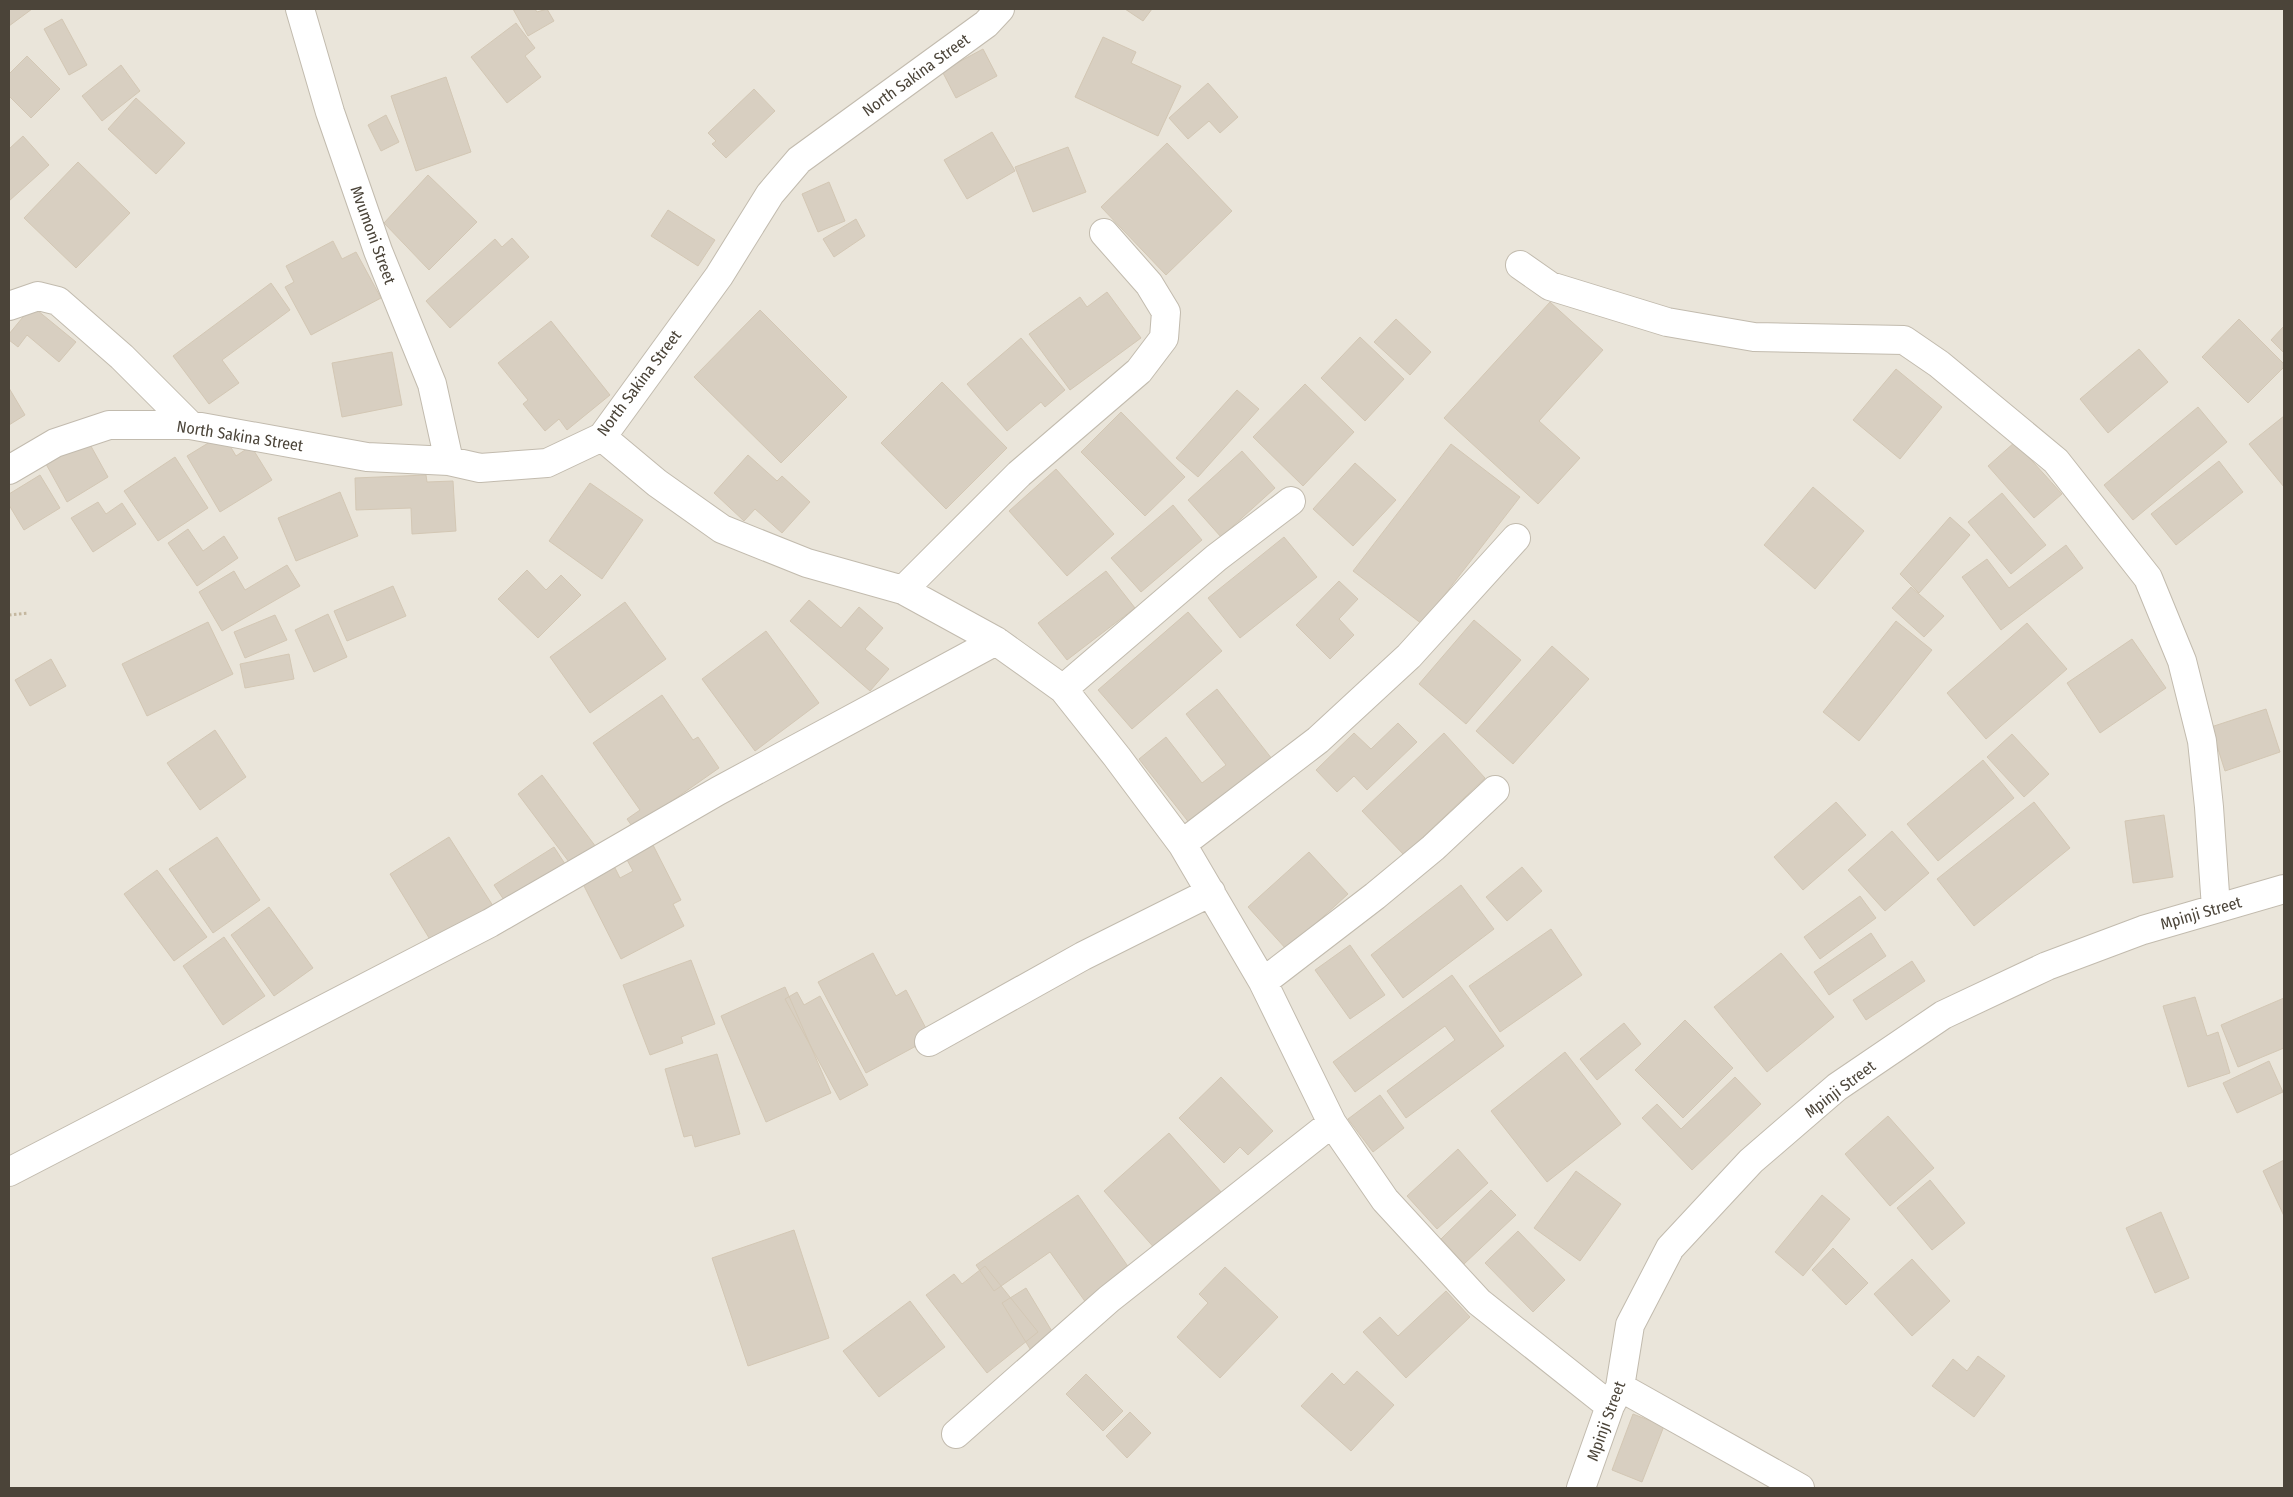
<svg xmlns="http://www.w3.org/2000/svg" width="2293" height="1497" viewBox="0 0 2293 1497" font-family="'Fira Sans Condensed',sans-serif">
<style>
.residential{fill:#eae5da}
.building{fill:#d8cfc1;stroke:#d3c7b4}
.lines{fill:none;stroke-linecap:round;stroke-linejoin:round}
.street-casing{stroke:#c2bbae;stroke-width:30}
.path{stroke:#c4b79f;stroke-width:3;stroke-dasharray:2.5 2.5;stroke-linecap:butt}
.street{stroke:#fff;stroke-width:28}
.labels{text-anchor:middle;dominant-baseline:central;stroke-width:4.5;stroke-linejoin:round;paint-order:stroke}
.street-label{font-size:16px;fill:#4b4439;stroke:#fff}
</style>
<rect width="100%" height="100%" fill="#f6f3ec"/>
<path class="residential" d="M9 9H2284V1488H9Z"/>
<path class="building" d="M9 9H32L9 26Z
M513 9H535L537 12 547 9 554 21 528 36Z
M1125 9H1152L1143 21Z
M62 19 87 65 69 75 44 29Z
M516 23 535 48 525 56 541 77 507 103 471 57Z
M1103 37 1136 52 1131 63 1181 86 1158 136 1075 97Z
M983 49 997 76 956 98 942 71Z
M27 56 60 89 31 118 9 96V74Z
M121 65 140 91 102 121 82 96Z
M446 77 471 152 416 171 391 96Z
M1208 83 1238 117 1220 133 1209 121 1188 139 1169 118Z
M754 89 775 111 726 158 712 144 716 141 708 133Z
M136 98 185 143 156 174 108 129Z
M386 115 399 142 381 151 368 125Z
M992 132 1015 171 967 199 944 160Z
M23 136 49 165 9 201V149Z
M1167 143 1232 211 1166 275 1101 207Z
M1068 147 1086 192 1033 212 1015 167Z
M78 162 130 213 76 268 24 218Z
M428 175 477 222 429 270 384 223Z
M829 182 845 221 818 232 802 194Z
M668 210 715 240 698 266 651 236Z
M856 219 865 236 834 257 823 239Z
M512 238 529 257 450 328 426 301 495 239 502 247Z
M333 241 342 259 356 252 381 298 311 335 285 287 294 282 286 266Z
M271 283 290 310 222 360 239 383 209 404 173 356Z
M1107 292 1141 338 1070 390 1029 334 1080 297 1087 307Z
M1550 302 1603 350 1539 421 1580 458 1538 504 1444 418Z
M32 306 76 342 59 362 27 335 18 347 9 340V334Z
M760 310 847 397 781 463 694 377Z
M1396 319 1431 352 1410 375 1374 342Z
M2239 319 2284 364V367L2248 403 2202 357Z
M551 321 610 395 567 430 559 419 545 431 523 404 528 400 498 363Z
M2284 326V353L2271 340Z
M1360 337 1404 379 1365 421 1321 378Z
M1021 338 1065 390 1045 407 1041 402 1007 431 967 384Z
M2139 349 2168 382 2108 433 2080 399Z
M392 352 402 405 342 417 332 363Z
M1896 369 1942 407 1900 459 1853 420Z
M942 382 1007 448 946 509 881 443Z
M1305 384 1354 432 1303 486 1253 437Z
M9 388 25 415 9 425Z
M1237 390 1259 409 1198 477 1176 458Z
M2198 407 2227 442 2133 520 2104 485Z
M1121 412 1185 477 1145 516 1081 452Z
M2284 416V487L2249 444Z
M223 434 236 456 251 446 272 480 220 512 187 456Z
M87 439 108 477 67 502 46 464Z
M2015 442 2062 494 2034 518 1988 466Z
M1451 444 1520 497 1422 624 1353 571Z
M1242 451 1275 488 1221 537 1188 500Z
M748 455 777 481 782 476 810 502 782 533 755 509 744 521 714 493Z
M175 457 208 508 158 541 124 491Z
M2219 461 2243 492 2176 545 2151 514Z
M1355 463 1396 500 1353 546 1313 509Z
M1056 469 1114 534 1067 576 1009 511Z
M40 475 60 508 24 530 9 505V494Z
M426 475 427 482 453 481 456 531 412 534 411 508 356 510 355 478Z
M590 483 643 520 602 579 549 541Z
M1813 487 1864 531 1815 589 1764 545Z
M340 492 358 536 296 561 278 518Z
M2002 493 2046 545 2011 574 1968 522Z
M98 502 106 514 122 503 136 524 93 552 71 518Z
M1173 505 1202 540 1141 592 1111 558Z
M1950 517 1970 535 1919 593 1900 574Z
M188 529 203 551 224 536 238 558 197 586 168 543Z
M1284 537 1317 577 1240 638 1208 598Z
M2066 545 2083 568 2001 630 1962 577 1987 559 2009 588Z
M287 565 300 586 222 631 199 592 234 571 245 590Z
M527 570 546 590 561 575 581 595 538 638 498 599Z
M1106 571 1135 608 1067 660 1038 623Z
M1339 581 1358 599 1339 619 1354 635 1330 659 1296 625Z
M393 586 406 616 347 641 334 611Z
M1911 587 1944 616 1924 637 1892 608Z
M809 600 841 628 859 607 883 628 865 649 889 669 870 691 790 621Z
M625 602 666 659 590 713 550 657Z
M1188 612 1222 651 1132 729 1098 690Z
M328 614 347 657 314 672 295 630Z
M275 615 287 640 245 658 234 632Z
M1474 620 1521 660 1466 724 1419 684Z
M1896 621 1932 650 1859 741 1823 712Z
M208 622 233 674 147 716 122 664Z
M2027 623 2067 669 1986 739 1947 693Z
M766 631 819 703 755 751 702 679Z
M2132 639 2166 688 2100 733 2067 683Z
M1552 646 1589 679 1513 764 1476 731Z
M289 654 294 679 245 688 240 664Z
M51 659 66 686 30 706 15 680Z
M1217 689 1276 764 1194 829 1139 759 1166 737 1202 783 1226 765 1186 714Z
M662 695 693 740 698 737 719 768 662 808 639 836 627 819 640 810 593 743Z
M2266 709 2280 752 2225 771 2211 727Z
M1398 723 1417 742 1367 790 1354 776 1337 792 1316 770 1354 733 1371 749Z
M215 730 246 777 200 810 167 763Z
M1444 733 1485 778 1404 855 1362 811Z
M2012 734 2049 774 2024 797 1987 757Z
M1983 760 2014 798 1938 861 1907 824Z
M542 775 599 851 575 870 518 794Z
M1836 802 1866 835 1803 890 1774 857Z
M2034 802 2070 848 1974 926 1937 879Z
M2164 815 2173 877 2133 883 2125 821Z
M1892 831 1929 873 1885 911 1848 870Z
M217 837 260 900 213 933 169 869Z
M449 837 495 909 434 946 390 874Z
M653 845 681 900 673 904 684 926 621 959 582 882 614 866 620 878 633 871 626 858Z
M554 847 567 867 508 906 494 885Z
M1309 852 1348 894 1287 950 1248 907Z
M1522 867 1542 891 1507 921 1486 897Z
M157 870 207 937 174 961 124 894Z
M1461 885 1494 929 1403 998 1371 955Z
M1860 896 1876 918 1820 959 1804 937Z
M269 907 313 968 274 996 231 935Z
M1551 929 1582 975 1500 1032 1469 986Z
M1871 933 1886 956 1829 995 1814 972Z
M224 937 265 996 223 1025 183 966Z
M1350 945 1385 995 1350 1019 1315 970Z
M873 953 896 996 906 990 931 1038 866 1073 818 982Z
M1781 953 1834 1017 1767 1072 1714 1007Z
M691 960 715 1024 681 1037 683 1043 650 1055 623 985Z
M1912 961 1925 981 1866 1020 1853 1000Z
M1452 975 1504 1046 1406 1118 1387 1091 1455 1040 1445 1026 1355 1092 1333 1062Z
M785 987 831 1093 766 1122 721 1016Z
M797 992 804 1005 820 996 868 1085 840 1100 785 999Z
M2195 997 2207 1036 2218 1032 2230 1073 2188 1087 2163 1006Z
M2284 998V1048L2238 1067 2221 1025Z
M1685 1020 1733 1068 1683 1118 1635 1070Z
M1624 1023 1641 1044 1597 1080 1580 1059Z
M1565 1052 1621 1124 1547 1182 1491 1111Z
M717 1054 740 1134 695 1147 692 1135 684 1137 665 1069Z
M2269 1061 2283 1092 2237 1113 2223 1083Z
M1221 1077 1273 1131 1248 1155 1240 1147 1224 1163 1179 1118Z
M1735 1077 1761 1104 1692 1170 1642 1118 1657 1104 1681 1129Z
M1380 1095 1404 1128 1373 1152 1348 1119Z
M1888 1116 1934 1168 1890 1206 1845 1154Z
M1169 1133 1222 1193 1157 1251 1104 1191Z
M1458 1149 1488 1183 1437 1229 1407 1196Z
M2284 1160V1216L2263 1171Z
M1576 1171 1621 1204 1580 1261 1534 1228Z
M1930 1180 1965 1223 1932 1250 1897 1208Z
M1491 1190 1516 1215 1464 1264 1441 1239Z
M1078 1195 1134 1275 1089 1307 1050 1252 994 1291 976 1265Z
M1822 1195 1850 1219 1803 1276 1775 1252Z
M2161 1212 2189 1278 2155 1293 2126 1228Z
M794 1230 829 1338 748 1366 712 1258Z
M1518 1231 1565 1280 1533 1312 1485 1263Z
M1833 1248 1868 1283 1846 1305 1812 1270Z
M1912 1259 1950 1301 1912 1336 1874 1294Z
M985 1266 1038 1332 987 1373 926 1295 954 1274 962 1284Z
M1225 1267 1278 1317 1220 1378 1177 1337 1208 1303 1199 1294Z
M1026 1288 1059 1343 1035 1357 1002 1303Z
M1446 1291 1470 1317 1406 1378 1363 1332 1380 1317 1398 1336Z
M910 1301 945 1347 879 1397 843 1351Z
M1978 1356 2005 1376 1974 1417 1932 1386 1953 1359 1967 1371Z
M1357 1371 1394 1405 1351 1451 1301 1406 1332 1373 1344 1385Z
M1086 1374 1123 1411 1103 1431 1066 1394Z
M1130 1412 1151 1433 1127 1458 1106 1436Z
M1633 1414 1664 1426 1642 1482 1612 1470Z"/>
<g class="lines">
<g class="street-casing">
<path id="street" d="M300 9 330 112 378 251 432 384 449 461
M1520 265 1550 286 1667 322 1754 337 1904 340 1939 364 2056 461 2148 578 2182 661 2202 741 2209 807 2216 908
M9 306 38 296 58 301 122 357 190 425
M602 437 657 483 722 529 807 563 903 590 996 641 1063 689 1117 757 1182 844 1263 982 1332 1123 1385 1200 1479 1302 1610 1406
M9 470 55 443 109 425H190L367 457 449 461 480 468 547 463 602 437 719 276 770 194 799 160 986 24 1000 9
M903 590 1019 474 1139 371 1164 338 1166 312 1149 284 1104 233
M1063 689 1216 558 1291 501
M1182 844 1318 740 1409 656 1516 538
M1263 982 1375 896 1433 848 1495 790
M929 1042 1083 956 1211 892
M9 1172 490 923 718 791 996 641
M1620 1387 1800 1488
M956 1434 1109 1299 1332 1123
M1581 1488 1610 1406 1620 1387 1630 1325 1670 1248 1751 1161 1837 1087 1943 1015 2047 966 2143 930 2284 889"/>
</g>
<path class="path" d="M9 615 28 613"/>
<use href="#street" class="street"/>
</g>
<g class="labels">
<g class="street-label">
<text transform="translate(916 75) rotate(-36)">North Sakina Street</text>
<text transform="translate(373 235) rotate(70)">Mvumoni Street</text>
<text transform="translate(639 383) rotate(-53)">North Sakina Street</text>
<text transform="translate(240 436) rotate(9)">North Sakina Street</text>
<text transform="translate(2201 913) rotate(-16)">Mpinji Street</text>
<text transform="translate(1840 1089) rotate(-37)">Mpinji Street</text>
<text transform="translate(1606 1421) rotate(-70)">Mpinji Street</text>
</g>
</g>
<rect width="2293" height="1497" fill="none" stroke="#4b4439" stroke-width="20"/>
</svg>
